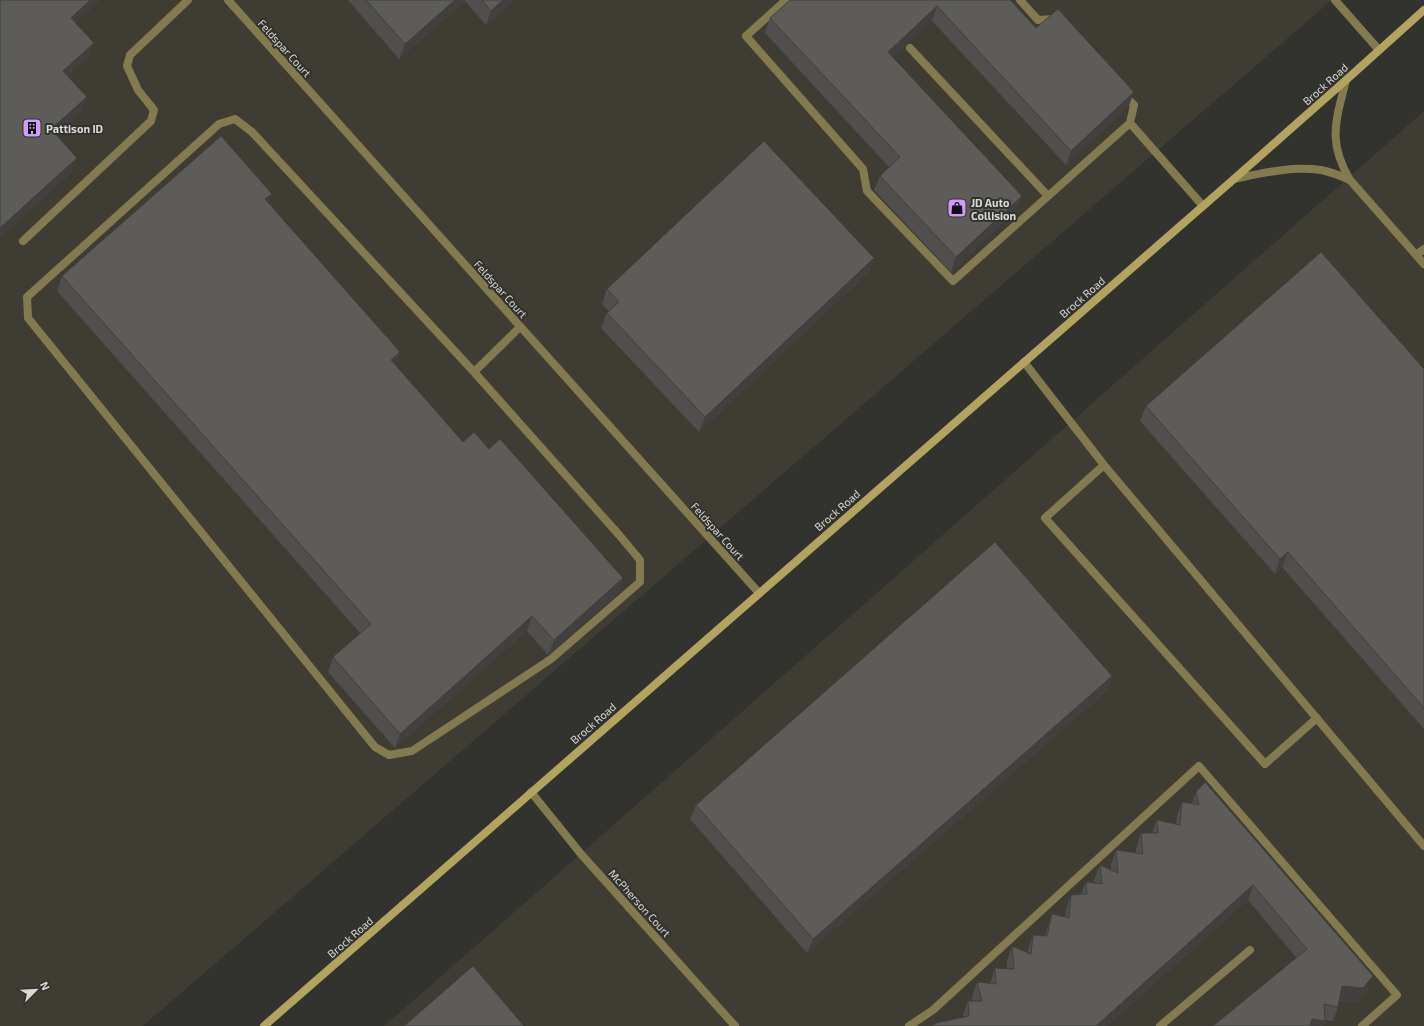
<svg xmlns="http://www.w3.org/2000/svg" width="1424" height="1026" viewBox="0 0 1424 1026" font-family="'Exo 2',sans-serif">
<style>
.built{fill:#3e3c33}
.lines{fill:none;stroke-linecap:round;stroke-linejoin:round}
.lane{stroke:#847a50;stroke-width:8}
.street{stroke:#847a50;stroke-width:8}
.secondary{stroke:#b2a35e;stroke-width:8}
.wall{fill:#504f4d}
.shaded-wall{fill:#41403e}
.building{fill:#5d5c59;stroke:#41403e}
.labels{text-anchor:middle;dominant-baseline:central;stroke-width:4;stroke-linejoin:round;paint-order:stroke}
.street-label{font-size:11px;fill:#d9d9d6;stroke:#32322e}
.poi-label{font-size:11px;font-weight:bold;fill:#d9d9d6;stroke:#32322e;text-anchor:start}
</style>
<rect width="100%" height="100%" fill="#32322e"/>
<path class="built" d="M0 0H1332L143 1026H0Z
M1424 111V1026H384L585 850Z"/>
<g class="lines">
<path class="lane" d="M786 0 746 36 863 169 867 191 953 281 1130 123 1134 105 1123 94
M1020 0 1038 20 1054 19 1056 20
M1335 0 1379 50
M910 48 1048 196
M1346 80C1336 121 1327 141 1350 180L1424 264
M1130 123 1203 206
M1234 179C1263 173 1291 166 1321 170 1331 172 1341 176 1350 180
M23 241 151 121 154 110 138 90 127 66 130 55 188 0
M1416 255 1424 249
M1024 362 1104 465 1424 846
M474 372 620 536 640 560V582L551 659 412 751 389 755 375 747 28 318 27 297 219 124 235 119 252 132 474 372 520 327
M1104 465 1045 518 1265 764 1317 718
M909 1026 933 1010 1199 766 1397 995 1362 1026
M1160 1026 1250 950"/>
<path class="street" d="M228 0 759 593
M531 792 581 854 735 1026"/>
<path class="secondary" d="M264 1026 1234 179 1346 80 1424 10"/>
</g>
<path class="wall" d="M348 0H515L486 25 465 1 399 59Z
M1010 0 1036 28 1129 106 1066 165 932 21 893 57 1016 210 951 272 874 190 880 176 889 167 765 33 770 18Z
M268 203 400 352 395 365 463 442 489 449 623 578 618 593 548 655 527 631 395 748 328 672 333 657 360 633 57 291 62 276Z
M874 258 869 272 699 432 601 328 607 313 609 311 602 304 607 289Z
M1424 369V729L1282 567 1275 574 1140 421 1146 406Z
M1112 676 1107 691 807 953 690 819 696 805Z
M1196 792 1373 976 1367 991 1357 1002 1339 1001 1338 1007 1333 1021 1325 1020 1296 957 1248 900 1107 1026 963 1017V1015L968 1001H973L972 997 977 982 990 984 995 968 1007 969V961L1012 946 1028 953V950L1033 935 1045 936 1047 929 1052 914 1065 917 1066 909 1071 895 1081 894 1086 882 1095 883 1094 880 1100 865 1111 870V864L1116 850 1136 853V848L1141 833H1152L1157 820 1176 824 1177 816 1182 802 1192 803Z"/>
<path class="shaded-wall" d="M90 0H99L98 3 66 32 71 18Z
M455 0H465V1L399 59 405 44Z
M503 0H515L486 25 491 11Z
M937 6 932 21 883 67 888 52Z
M94 43 88 58 58 85 63 71Z
M1134 92 1129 106 1066 165 1071 151Z
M87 97 81 112 46 144 51 129Z
M77 158 72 173 0 238V228Z
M272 194 267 208 265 199Z
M1022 196 1016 210 951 272 956 257Z
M874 258 869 272 699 432 705 417Z
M400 352 395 367 391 360Z
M1288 552 1282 567 1275 574 1280 559Z
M623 578 618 593 548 655 554 640Z
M532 616 527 631 395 748 400 734Z
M1112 676 1107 691 807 953 813 939Z
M1253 885 1248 900 1107 1026H1096Z
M1373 976 1367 991 1357 1002 1337 1001 1342 986Z
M1312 1019 1325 1021 1323 1026H1309Z"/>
<path class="building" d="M0 0H90L71 18 94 43 63 71 87 97 51 129 77 158 0 228Z
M366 0H455L405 44Z
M482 0H503L491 11Z
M790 0H1010L1036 28 1058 9 1134 92 1071 151 937 6 888 52 1022 196 956 257 880 176 900 157 770 18Z
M221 136 272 194 265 199 400 352 391 360 463 442 474 432 489 449 500 439 623 578 554 640 532 616 400 734 333 657 371 624 62 276Z
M764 141 874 258 705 417 607 313 619 302 607 289Z
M1321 252 1424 369V708L1288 552 1280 559 1146 406Z
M995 542 1112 676 813 939 696 805Z
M1205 782 1373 976 1363 988 1342 986 1338 1007 1324 1004 1325 1021 1312 1019 1310 1026H1213L1307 949 1253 885 1096 1026H932L936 1023 969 1016 968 1001H982L977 982 996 984 995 968 1014 969 1012 946 1031 954 1033 935 1047 936 1052 914 1069 918 1071 895 1087 894 1086 882 1102 884 1100 865 1118 873 1116 850 1143 854 1141 833H1158L1157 820 1180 825 1182 802 1199 805 1196 792Z
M473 966 524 1026H404Z"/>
<defs>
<g id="building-square" transform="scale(1)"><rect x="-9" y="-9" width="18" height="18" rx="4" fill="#d39cfc" stroke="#32322e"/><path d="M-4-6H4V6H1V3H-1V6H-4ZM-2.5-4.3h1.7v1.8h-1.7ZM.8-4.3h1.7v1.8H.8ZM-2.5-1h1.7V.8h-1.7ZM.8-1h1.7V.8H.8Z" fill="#111"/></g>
<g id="shop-square" transform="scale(1)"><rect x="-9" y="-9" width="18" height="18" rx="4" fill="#d39cfc" stroke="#32322e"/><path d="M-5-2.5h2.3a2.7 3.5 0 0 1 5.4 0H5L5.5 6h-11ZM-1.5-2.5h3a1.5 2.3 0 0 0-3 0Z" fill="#111"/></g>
</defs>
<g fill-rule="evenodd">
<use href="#building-square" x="32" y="128"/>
<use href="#shop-square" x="957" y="208"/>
</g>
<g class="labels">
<g class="street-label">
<text transform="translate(285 48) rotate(48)">Feldspar Court</text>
<text transform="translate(1325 84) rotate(-42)">Brock Road</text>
<text transform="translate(501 289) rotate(48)">Feldspar Court</text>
<text transform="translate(1082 297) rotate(-41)">Brock Road</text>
<text transform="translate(837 510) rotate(-41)">Brock Road</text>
<text transform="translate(718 531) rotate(48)">Feldspar Court</text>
<text transform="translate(593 723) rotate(-41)">Brock Road</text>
<text transform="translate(640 903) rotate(48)">McPherson Court</text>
<text transform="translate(350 937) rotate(-41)">Brock Road</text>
</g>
<g class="poi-label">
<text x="46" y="128">Pattison ID</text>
<text x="971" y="202">JD Auto<tspan x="971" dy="13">Collision</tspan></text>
</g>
</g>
<g transform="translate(36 990) rotate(66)" stroke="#32322e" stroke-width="3" paint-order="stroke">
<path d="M0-3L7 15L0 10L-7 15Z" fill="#d9d9d6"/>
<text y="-6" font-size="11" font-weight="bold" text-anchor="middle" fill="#d9d9d6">N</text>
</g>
</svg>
